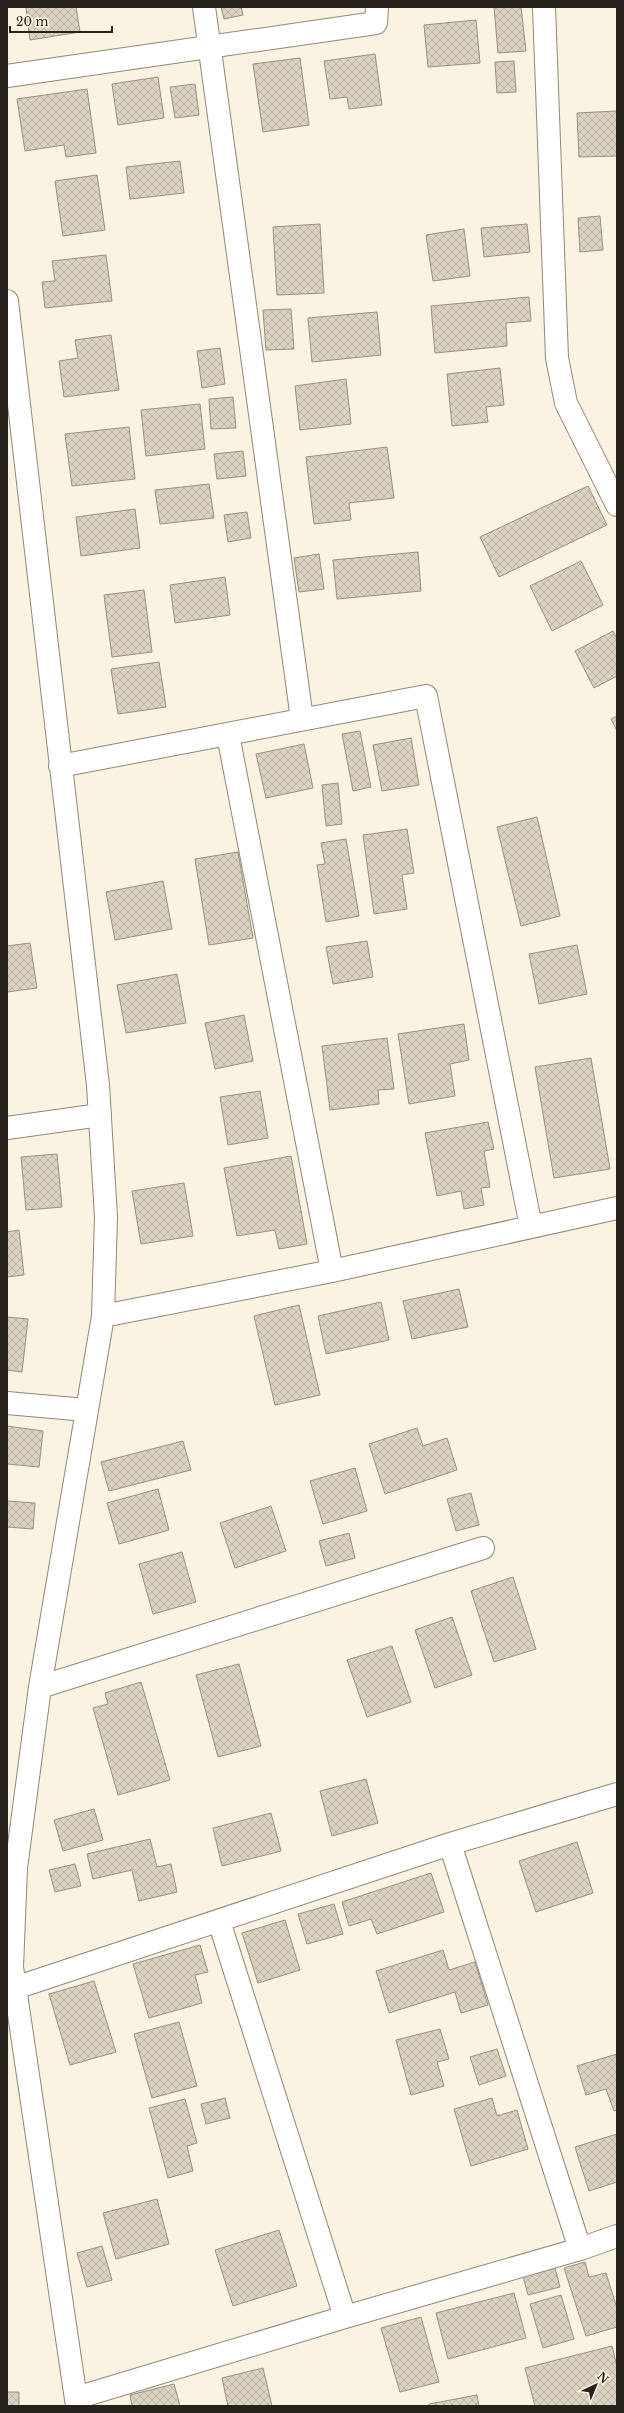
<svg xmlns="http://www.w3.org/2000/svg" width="624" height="2413" viewBox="0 0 624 2413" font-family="'Libre Baskerville',serif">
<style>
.building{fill:url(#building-cross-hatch);stroke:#989080}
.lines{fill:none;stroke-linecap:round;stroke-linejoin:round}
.minor-casing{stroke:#908878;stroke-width:24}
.minor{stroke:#fff;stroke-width:22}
</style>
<defs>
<pattern id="building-cross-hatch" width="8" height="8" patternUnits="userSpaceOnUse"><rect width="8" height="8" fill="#dbd2c1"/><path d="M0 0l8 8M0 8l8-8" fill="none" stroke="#bcb4a5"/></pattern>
</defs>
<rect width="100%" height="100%" fill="#fbf3e1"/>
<path class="building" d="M26 7H76L80 32 30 40Z
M221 7H241L243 15 224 19Z
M494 7H521L526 51 498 53Z
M476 20 480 63 428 67 424 25Z
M375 54 382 105 349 109 347 97 330 99 324 61Z
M300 58 309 125 263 132 253 64Z
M514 61 516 92 497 93 495 62Z
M158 77 164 118 118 125 112 84Z
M195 84 199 115 175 118 170 87Z
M87 89 96 153 66 157 64 145 25 151 17 99Z
M617 111V156L579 157 577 113Z
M180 161 184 193 130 199 126 167Z
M97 175 105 230 63 236 55 181Z
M600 216 603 250 580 252 578 218Z
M320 224 324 293 277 295 273 227Z
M527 224 530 252 484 257 481 228Z
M464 229 470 276 433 281 426 235Z
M106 255 112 301 45 308 42 282 55 281 52 261Z
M529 297 531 321 506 323 507 346 435 353 431 306Z
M291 309 294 349 266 350 263 310Z
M377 312 381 355 312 362 308 318Z
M111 335 119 390 64 397 59 361 78 358 75 340Z
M220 348 225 384 202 388 197 351Z
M500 368 504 405 486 407 488 422 452 426 447 374Z
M346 379 351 424 300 430 295 386Z
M233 397 236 428 211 429 209 399Z
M200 404 205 449 146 456 141 410Z
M129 427 135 479 72 486 65 434Z
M387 447 394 498 349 503 351 520 314 524 306 457Z
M243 451 246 476 217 479 214 454Z
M209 484 214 518 160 524 155 490Z
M588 486 607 525 499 577 480 537Z
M135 509 140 548 81 556 76 517Z
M247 512 251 538 228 542 224 515Z
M418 552 421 591 337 599 333 560Z
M319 554 324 589 299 592 294 558Z
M581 561 603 605 552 631 530 586Z
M225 577 230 615 175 623 170 585Z
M144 590 152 652 112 657 104 595Z
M613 631 617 639V676L594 688 575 651Z
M159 662 166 707 118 714 111 669Z
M617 716V731L611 719Z
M360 731 371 787 353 791 342 734Z
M411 738 419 785 382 791 373 745Z
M304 744 313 788 266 798 256 754Z
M338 783 342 824 326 826 322 785Z
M537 817 560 916 521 926 497 827Z
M407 829 414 873 402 875 407 909 374 914 363 835Z
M346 839 359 916 326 922 317 865 325 864 321 843Z
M238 852 253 938 209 945 195 859Z
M163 881 172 929 115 940 106 892Z
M367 941 373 977 333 984 326 947Z
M30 943 37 988 7 992V946Z
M577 945 587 994 539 1004 529 954Z
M177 974 186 1023 126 1033 117 985Z
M244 1015 253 1061 215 1069 205 1023Z
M464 1024 469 1060 450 1064 455 1096 409 1104 398 1034Z
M387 1038 394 1089 378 1090 379 1104 330 1110 322 1046Z
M591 1058 610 1169 554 1178 535 1067Z
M260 1091 268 1138 228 1145 220 1097Z
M488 1122 494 1149 484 1151 490 1187 481 1188 484 1205 464 1209 461 1191 437 1196 425 1133Z
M57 1154 62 1207 26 1210 21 1157Z
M291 1156 307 1244 279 1249 275 1230 237 1236 224 1168Z
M184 1183 193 1236 141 1244 132 1191Z
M19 1230 24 1275 7 1277V1232Z
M459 1289 468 1327 412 1339 403 1301Z
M381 1302 389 1340 326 1354 318 1316Z
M299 1305 320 1395 275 1405 254 1316Z
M7 1317 28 1319 22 1372 7 1370Z
M7 1426 43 1431 39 1467 7 1464Z
M417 1428 423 1446 447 1438 457 1470 385 1494 369 1444Z
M183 1441 191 1470 109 1491 101 1462Z
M355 1468 367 1511 323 1524 310 1481Z
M158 1489 169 1530 119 1544 107 1503Z
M471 1493 479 1525 456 1531 447 1499Z
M7 1501 35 1503 33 1529 7 1527Z
M271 1506 286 1551 235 1568 220 1523Z
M349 1533 355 1558 326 1566 319 1541Z
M182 1552 196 1602 153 1614 139 1564Z
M513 1577 536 1649 494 1662 471 1591Z
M452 1617 472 1675 435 1688 415 1630Z
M392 1646 411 1702 367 1717 347 1660Z
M239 1664 261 1746 218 1757 196 1675Z
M141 1682 170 1780 118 1795 93 1708 108 1704 105 1693Z
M366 1779 378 1823 332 1836 320 1791Z
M94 1809 103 1840 63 1851 54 1820Z
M271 1813 281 1851 222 1866 213 1828Z
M150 1839 157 1867 171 1864 177 1892 139 1901 132 1870 93 1879 87 1854Z
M577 1842 593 1893 536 1912 519 1861Z
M75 1864 81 1886 55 1892 49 1870Z
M431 1873 444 1912 377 1934 371 1919 349 1926 342 1902Z
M334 1904 343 1934 307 1944 298 1914Z
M285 1920 300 1970 258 1983 242 1933Z
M200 1945 208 1972 195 1975 202 2003 149 2018 133 1964Z
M443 1950 449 1970 475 1962 488 2005 461 2013 455 1992 389 2013 376 1971Z
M94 1981 116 2052 70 2065 49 1994Z
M179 2022 197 2086 152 2098 134 2034Z
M440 2029 449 2059 437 2062 444 2086 411 2095 396 2040Z
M497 2049 506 2076 479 2085 470 2057Z
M617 2054V2110L614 2111 606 2089 586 2095 577 2066Z
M225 2098 230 2118 206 2124 201 2104Z
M492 2098 497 2116 517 2110 528 2149 471 2166 454 2109Z
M185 2099 197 2143 187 2146 193 2171 168 2178 149 2108Z
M617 2134V2182L589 2191 575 2147Z
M157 2199 169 2244 116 2259 103 2213Z
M279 2230 297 2286 233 2306 215 2250Z
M102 2246 112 2280 87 2287 77 2253Z
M585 2262 589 2277 606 2273 617 2308V2327L586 2336 564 2268Z
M555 2268 560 2287 528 2295 523 2276Z
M514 2293 526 2338 448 2359 436 2313Z
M561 2295 574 2339 543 2348 530 2304Z
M421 2317 439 2382 400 2392 381 2328Z
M612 2346 617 2367V2406H535L525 2368Z
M263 2368 272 2406H228L222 2378Z
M174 2384 180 2406H132L130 2395Z
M7 2392H19V2406H7Z
M477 2395 479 2406H429V2404Z"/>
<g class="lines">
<g class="minor-casing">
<path id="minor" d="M204 7 302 719
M544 7 557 358 566 403 617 505
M7 76 376 23 377 7
M7 301 98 1085 106 1217 103 1316 40 1687 16 1868 12 1967 77 2406
M228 735 332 1271
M60 766 426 696 531 1227
M7 1128 100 1115
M103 1316 332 1271 617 1208
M7 1403 86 1410
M40 1687 483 1548
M450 1844 580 2249
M219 1921 345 2317
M15 1988 450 1844 617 1794
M76 2398 345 2317 580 2249 617 2236"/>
</g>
<use href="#minor" class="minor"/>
</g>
<rect width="624" height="2413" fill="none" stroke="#25211b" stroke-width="16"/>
<g transform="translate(596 2385) rotate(44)" stroke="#fbf3e1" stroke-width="3" paint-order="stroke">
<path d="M0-3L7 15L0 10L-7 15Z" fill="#25211b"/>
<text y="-6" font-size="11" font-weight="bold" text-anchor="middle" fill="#25211b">N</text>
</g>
<path d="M10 26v6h102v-6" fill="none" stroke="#25211b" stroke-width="2"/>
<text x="16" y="26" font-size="12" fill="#25211b" stroke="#fbf3e1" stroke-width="3" paint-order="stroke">20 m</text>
</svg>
